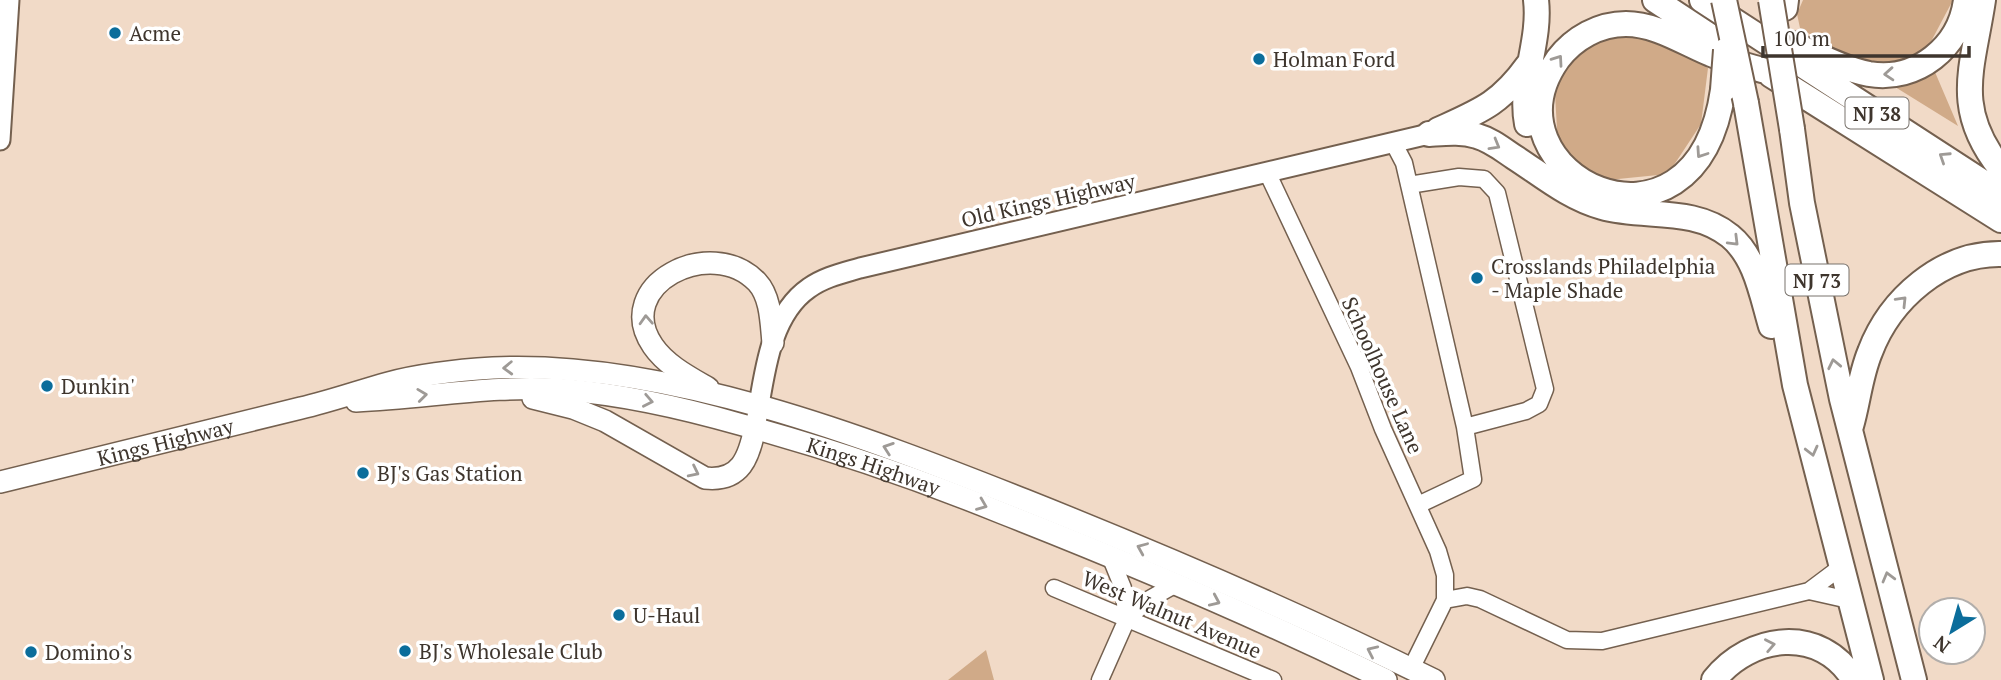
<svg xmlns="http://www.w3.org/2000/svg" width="2001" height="680" viewBox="0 0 2001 680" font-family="'PT Serif',serif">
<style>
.green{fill:#d0aa88}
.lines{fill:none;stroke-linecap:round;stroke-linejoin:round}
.minor-casing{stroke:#74604f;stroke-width:19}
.tertiary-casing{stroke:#74604f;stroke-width:23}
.secondary-casing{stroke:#74604f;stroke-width:24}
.trunk-casing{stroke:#74604f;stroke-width:28}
.minor{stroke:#fff;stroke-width:16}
.tertiary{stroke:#fff;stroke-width:19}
.secondary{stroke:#fff;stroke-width:21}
.trunk{stroke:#fff;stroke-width:24}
.trunk-bridge-casing{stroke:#74604f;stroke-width:28;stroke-linecap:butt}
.trunk-bridge{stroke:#fff;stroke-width:24}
.oneway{stroke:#9e9a96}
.poi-dot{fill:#0b6d9b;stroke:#fff;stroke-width:2.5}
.labels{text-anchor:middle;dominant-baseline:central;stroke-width:7;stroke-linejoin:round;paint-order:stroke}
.shield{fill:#fff;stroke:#78726c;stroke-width:2}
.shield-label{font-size:19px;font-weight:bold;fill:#3e352d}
.poi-label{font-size:21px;fill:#3e352d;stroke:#fff;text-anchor:start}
.street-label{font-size:21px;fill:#3e352d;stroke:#fff}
</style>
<rect width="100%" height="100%" fill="#f1dac7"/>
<path class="green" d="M1803 0H1953L1926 51 1958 126 1800 28 1797 14Z
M1652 36 1663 40 1708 68 1701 124 1668 174 1598 181 1558 146 1554 77 1592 38Z
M986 650 994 680H948Z"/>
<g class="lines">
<g class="minor-casing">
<path id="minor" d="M1393 142 1404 163 1465 427 1473 479 1418 505
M1267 172 1359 367 1383 429 1438 551 1445 575V600
M1409 185 1459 177 1484 179 1497 193 1545 389 1539 404 1526 411 1465 427
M1110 556 1123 588 1127 619
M1054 588 1273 680
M1809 591 1849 600
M1411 669 1445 600 1467 596 1480 599 1567 640 1602 641 1809 591 1841 567
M1100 680 1127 619 1148 600 1176 584"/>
</g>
<g class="tertiary-casing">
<path id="tertiary" d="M0 140 9 0
M755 428C764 382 767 317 809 288 824 277 843 273 860 268L1429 134"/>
</g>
<g class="secondary-casing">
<g id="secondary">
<path d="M708 388C689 377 666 365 653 346 611 285 711 234 757 282 771 297 771 323 773 343"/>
<path d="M533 398 573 408 605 421 705 478C741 482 749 457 755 428"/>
<path id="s1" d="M356 401C429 398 494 384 568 390 626 395 683 408 739 424 828 448 916 478 1002 513 1132 564 1261 619 1386 680"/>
<path id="s2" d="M0 482C101 458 201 433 301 408 331 401 359 391 388 383 422 374 459 370 493 368 667 360 866 437 1025 500 1163 555 1301 614 1434 680"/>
</g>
</g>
<g class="trunk-casing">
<path id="trunk" d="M1655 0 1734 52
M1702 0 2001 194
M1983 0C1973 68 1952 108 2001 169
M1785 8 1786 0
M1792 44C1816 54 1843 69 1869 74 1917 82 1960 47 1966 0
M1771 75 2001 220
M1723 90C1695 282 1477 173 1558 59 1574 38 1599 24 1626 24 1656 24 1684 43 1711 54 1727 61 1745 65 1762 70
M1746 103 1795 385 1871 680
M1527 124C1519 82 1541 42 1536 0
M1792 129 1802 203 1842 399 1914 680
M1438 130C1480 111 1500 104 1528 65
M1429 134C1445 133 1461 131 1477 136 1491 140 1502 149 1514 157 1542 175 1569 198 1602 207 1644 219 1693 206 1730 236 1756 257 1762 296 1771 326
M1851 426C1858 402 1860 376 1870 352 1890 299 1942 253 2001 254
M1714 680C1750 634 1821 625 1854 680"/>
</g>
<use href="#minor" class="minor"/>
<use href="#tertiary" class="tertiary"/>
<use href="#secondary" class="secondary"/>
<use href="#trunk" class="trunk"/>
<g class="trunk-bridge-casing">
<path id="trunk-bridge" d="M1724 0 1746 103
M1771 0 1792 129
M1723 90 1726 50"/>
</g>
<use href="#trunk-bridge" class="trunk-bridge"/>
</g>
<defs><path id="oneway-chevron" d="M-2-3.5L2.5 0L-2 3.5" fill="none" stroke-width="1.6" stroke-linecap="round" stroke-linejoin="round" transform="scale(1.75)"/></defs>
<g class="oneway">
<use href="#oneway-chevron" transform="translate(1558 60) rotate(-55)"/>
<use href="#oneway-chevron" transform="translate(1889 74) rotate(176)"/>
<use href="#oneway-chevron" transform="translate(1495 145) rotate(30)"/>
<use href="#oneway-chevron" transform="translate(1701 153) rotate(124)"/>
<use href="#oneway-chevron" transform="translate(1944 157) rotate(-147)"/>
<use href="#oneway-chevron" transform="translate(1734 241) rotate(45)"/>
<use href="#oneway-chevron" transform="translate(1902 301) rotate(-46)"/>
<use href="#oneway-chevron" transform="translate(646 320) rotate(-93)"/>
<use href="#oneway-chevron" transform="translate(1834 364) rotate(-102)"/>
<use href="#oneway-chevron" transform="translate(508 368) rotate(178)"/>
<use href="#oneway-chevron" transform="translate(422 395) rotate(-7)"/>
<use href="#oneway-chevron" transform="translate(648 401) rotate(11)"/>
<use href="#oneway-chevron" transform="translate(888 448) rotate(-161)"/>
<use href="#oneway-chevron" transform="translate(1812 451) rotate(76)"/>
<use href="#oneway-chevron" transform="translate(694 472) rotate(26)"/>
<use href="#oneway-chevron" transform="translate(982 505) rotate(22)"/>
<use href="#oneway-chevron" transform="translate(1142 548) rotate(-157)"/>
<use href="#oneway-chevron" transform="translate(1888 577) rotate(-105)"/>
<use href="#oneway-chevron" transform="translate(1215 601) rotate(24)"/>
<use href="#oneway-chevron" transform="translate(1770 645) rotate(-11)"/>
<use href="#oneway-chevron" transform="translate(1372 651) rotate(-155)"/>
</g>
<g class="poi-dot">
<circle cx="115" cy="33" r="7"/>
<circle cx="1259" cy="59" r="7"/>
<circle cx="1477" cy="278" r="7"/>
<circle cx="47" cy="386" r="7"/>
<circle cx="363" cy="473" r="7"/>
<circle cx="619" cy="615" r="7"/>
<circle cx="405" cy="651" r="7"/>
<circle cx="31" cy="652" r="7"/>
</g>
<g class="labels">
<g class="shield">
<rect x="1845.5" y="97.5" width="63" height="31" rx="5"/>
<rect x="1785.5" y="264.5" width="63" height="31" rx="5"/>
</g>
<g class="shield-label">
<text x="1877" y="113">NJ 38</text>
<text x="1817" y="280">NJ 73</text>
</g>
<g class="poi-label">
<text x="129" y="33">Acme</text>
<text x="1273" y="59">Holman Ford</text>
<text x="1491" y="266">Crosslands Philadelphia<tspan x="1491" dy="24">- Maple Shade</tspan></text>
<text x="61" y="386">Dunkin'</text>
<text x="377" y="473">BJ's Gas Station</text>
<text x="633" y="615">U-Haul</text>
<text x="419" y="651">BJ's Wholesale Club</text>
<text x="45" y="652">Domino's</text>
</g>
<g class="street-label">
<text transform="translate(1048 200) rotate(-13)">Old Kings Highway</text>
<text transform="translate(1383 375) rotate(66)">Schoolhouse Lane</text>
<text stroke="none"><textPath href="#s2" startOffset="170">Kings Highway</textPath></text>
<text stroke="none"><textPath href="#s1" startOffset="528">Kings Highway</textPath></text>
<text transform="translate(1172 614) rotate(23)">West Walnut Avenue</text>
</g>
</g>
<g transform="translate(1952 631) rotate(217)"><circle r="33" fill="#ffffff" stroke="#b2aeab" stroke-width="2"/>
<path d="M0-5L12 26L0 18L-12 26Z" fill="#0b6d9b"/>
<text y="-10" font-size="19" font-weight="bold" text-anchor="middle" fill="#3e352d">N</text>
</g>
<path d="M1763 46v10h206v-10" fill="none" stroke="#3e352d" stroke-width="3.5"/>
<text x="1773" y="46" font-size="21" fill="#3e352d" stroke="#ffffff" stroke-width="5" paint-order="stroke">100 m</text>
</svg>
